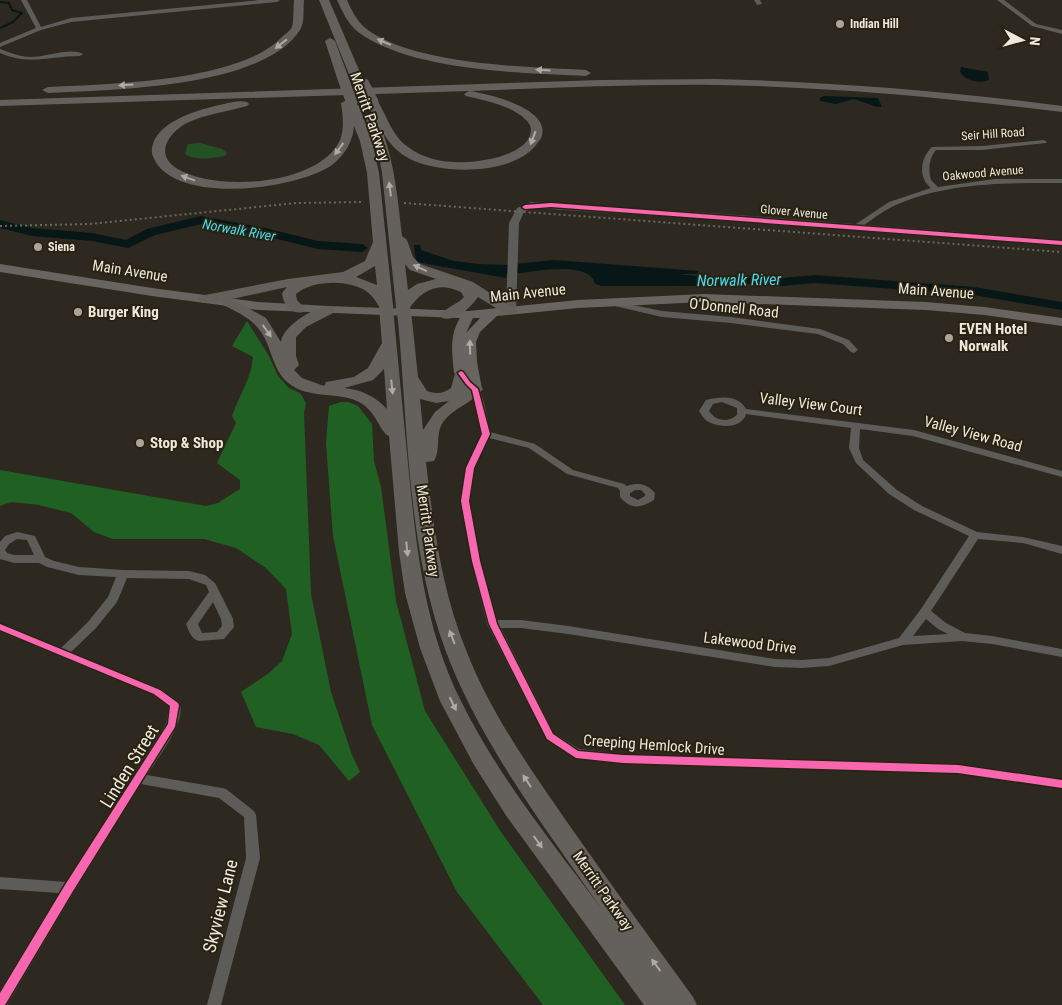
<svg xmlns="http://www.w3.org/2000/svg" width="1062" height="1005" viewBox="0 0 1062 1005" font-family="'Roboto Condensed',sans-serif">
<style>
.green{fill:#235123}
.forest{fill:#206123}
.water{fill:#071617}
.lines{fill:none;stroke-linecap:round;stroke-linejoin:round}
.stream{stroke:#071617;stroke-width:2}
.river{fill:#071617;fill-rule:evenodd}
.minor{fill:#5e5c58;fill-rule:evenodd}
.tertiary{fill:#5e5c58;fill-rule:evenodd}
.primary{fill:#68645f;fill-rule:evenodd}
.motorway{fill:#64605c;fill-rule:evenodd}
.rail{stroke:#696762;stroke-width:2;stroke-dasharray:2 3;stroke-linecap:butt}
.motorway-bridge-far1{stroke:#64605c;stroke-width:11}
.motorway-bridge{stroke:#64605c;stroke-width:14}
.cycleway-casing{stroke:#292211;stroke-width:3}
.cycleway{fill:#f766af;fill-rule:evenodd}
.oneway{fill:#afaba3}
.oneway2{fill:#b1ada4}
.poi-dot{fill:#aaa59b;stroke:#292211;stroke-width:2}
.labels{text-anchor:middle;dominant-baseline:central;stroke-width:4;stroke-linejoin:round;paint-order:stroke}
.far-poi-label{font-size:12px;font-weight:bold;fill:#ede8dd;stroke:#292211;text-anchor:start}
.far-street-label{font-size:12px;fill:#ede8dd;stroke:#292211}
.far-water-label{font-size:14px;font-style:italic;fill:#43dbf0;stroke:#292211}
.street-label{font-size:15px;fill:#ede8dd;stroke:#292211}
.poi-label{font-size:15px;font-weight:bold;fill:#ede8dd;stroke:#292211;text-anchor:start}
.water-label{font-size:16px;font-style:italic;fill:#43dbf0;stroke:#292211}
.near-street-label{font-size:18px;fill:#ede8dd;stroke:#292211}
</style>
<rect width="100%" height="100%" fill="#2d2920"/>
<path class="green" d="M200 143 222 149 227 153 225 156C214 158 194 161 185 154L188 144Z"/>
<path class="forest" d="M247 321 269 356 278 376 289 388 300 393 306 403 304 413 311 594 331 692 352 755 360 772 349 781 319 745 293 734 256 727 241 692 269 673 282 661 292 634 286 589 266 568 236 548 204 539H113L94 532 71 513 39 505 11 502 0 506V470L206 506 218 503 240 489V480L217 463 236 423 232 416C239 395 251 380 253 357L232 346Z
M341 402H348L358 406 372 424 374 461 381 487 396 601 425 711 501 832 625 1005H543L457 892 372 725 333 536 326 443 329 406Z"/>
<path class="water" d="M961 67 988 72 989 80C979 84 966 81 960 72Z
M824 96 878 98 882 107H877L854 99 836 104 820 101V98Z
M414 245H420L421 250 454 261 478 264 506 265 554 260 699 271 697 274H676L698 280 696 286H602L595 284C590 258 525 273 506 275V278L416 262Z"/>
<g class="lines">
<path class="stream" d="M0 2 9 3 12 10 22 13 13 22 0 28"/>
<path class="river" d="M201 216 265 228 318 241 362 244 368 248 362 252 318 249 265 236 201 224 155 235 128 248 92 241 32 236 0 228V220L32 228 92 233 126 240 147 229Z
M677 274 719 278 732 275 782 278 815 275 974 287 1062 302V310L974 295 815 283 782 286 732 283 719 286 672 281 670 278Z"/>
<path class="minor" d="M21 0H27L41 27 71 18 260 0H280L277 2 71 22 41 30 0 47V43L36 28Z
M754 0H760L762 4 757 5Z
M997 0H1004L1036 24 1062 30V34L1032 26Z
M0 49C11 53 20 57 31 57 46 57 71 47 83 54L80 56C49 56 30 66 0 53Z
M1044 140 1047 142 1046 143 982 150H936C929 158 928 170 931 180L938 187 995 179H1062V183C1006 183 948 182 896 205 882 211 869 222 857 230H851L850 228 889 202 931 188C918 178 920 158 932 147L982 146Z
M606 300H609L662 311 731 317 820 329 849 340 858 350 854 353 851 352 843 344 818 334 731 323 662 317 606 304Z
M471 382C484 387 487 419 490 432L535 444 573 470 624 484 627 486C639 482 647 484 655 493L654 500C640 508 631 510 620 497V491L618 488 567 474 529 448 489 438 475 468 470 501 481 561 497 620H521L568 626 775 659 802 660 829 658 899 638 921 609 969 536 914 510 889 494 856 463 849 448 851 428 746 414C742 429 718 428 707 421 703 418 702 415 699 411L706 400C719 397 738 394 746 409L914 430 1062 471V477L913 436 860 429 859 448 863 460 897 490 922 506 977 532 1023 537 1062 546V554L1023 543 978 539 931 611 946 623 965 633 992 636 1062 649V657L992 644 962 641 903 645 829 666 802 668 775 667 568 634 521 628H501L554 733 579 749 623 754 958 764 1062 779V789L958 774 623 764 576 759 546 739 487 624 471 561 460 501 465 468 481 434 471 390 467 385ZM722 402 737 408V415C727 423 716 421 709 411L713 404ZM635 490H641L645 494V496L638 500 630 496V493ZM926 619 938 629 948 634 913 636Z
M17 532 35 536 45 557 54 561 79 567 123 570 189 571 205 575 215 583 233 619 234 627 224 639 199 641C191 639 189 631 186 624L209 592 206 585 189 579 127 578 117 602 96 628 71 652 161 689 179 702C188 720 157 759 147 775L222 788 226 789 254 811 256 815 260 858 221 1005H207L246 858 244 817 219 798 141 784 74 892 7 1005H0V990L59 893 0 889V877L66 882 166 724 169 707 153 695 0 631V623L61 648 88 622 108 597 116 577 79 575 47 567 39 563H14L0 559V542L5 536ZM17 539 27 540 34 555H14L7 553 5 550 9 544ZM213 602 221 619 222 626 217 632 202 633 198 624Z"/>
<path class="tertiary" d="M531 202 724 214 1062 240V246L724 220 532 208 524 212 519 223 516 311 511 314 506 311 509 223 517 208Z"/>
<path class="primary" d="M0 264 152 288 258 302 328 306 469 311 578 300 704 294 926 302 984 307 1062 318V326L984 315 926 310 704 302 578 308 497 316 480 332 476 342 477 362 482 389 475 393 468 389 466 376 461 377 454 373C452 353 449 336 460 318L258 310 152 296 0 272ZM473 318H480L466 333Z"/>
<path class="motorway" d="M294 0H304C303 8 305 23 300 30 263 88 112 90 48 93L42 90 48 87C108 84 238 82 281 38 284 35 290 31 292 27 294 20 293 8 294 0Z
M319 0H329L365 84 363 86 359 87 353 84Z
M337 0H347C351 9 356 19 363 26 408 65 527 67 586 70L591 73 586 76C521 73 411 71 358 32 348 24 342 11 337 0Z
M330 38 335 41 351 84 349 86 345 87 339 84 325 41Z
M716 79C832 82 947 91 1062 106V112C947 98 832 87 716 85 634 84 552 88 470 91 489 94 549 108 542 135 542 138 538 142 536 145 513 175 441 175 410 159 398 153 390 144 383 133 395 166 398 201 402 236L407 240 413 257 420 264 473 282 518 311 516 314H506L478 297C470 308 456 322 442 318L440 315C446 307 457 305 464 297L461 292C438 281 422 290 408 310H398L396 307 382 173 378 152 365 116 367 114 372 113 367 102 369 100H377C387 116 392 136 408 147 425 160 447 163 467 162 486 161 530 154 531 130 531 126 529 123 526 120 511 105 486 101 466 96L464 94 469 91 0 106V100L601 80ZM405 264 410 270 436 279 417 284 408 290Z
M347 100 359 106 372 141 379 173 393 306 391 309H381C376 302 373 296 366 291 348 279 312 280 296 294L297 300 305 309 303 312C291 315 283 304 282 293L287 287 232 299 266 318 281 342C282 326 319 303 333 307L335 310 333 313 306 327 296 337V356L299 365 294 370 302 378 324 386 326 382 354 377 368 368 382 343 380 319 382 316H392L394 319C399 371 404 422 409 474 417 552 425 629 461 701 498 776 551 841 601 908 544 826 480 743 445 649 407 545 408 429 398 320L400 317H410L412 320 418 377 427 391C436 394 443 394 451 388L456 370H466L469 373 467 388 475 384 481 386 483 389C473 403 453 408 443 422 435 434 441 450 434 461L426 462C433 525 442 591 466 650 490 712 529 767 567 822 608 881 651 939 693 997L697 1005H644L507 817 474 765 440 701 420 648 405 593 399 552 389 436C380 433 376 409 357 401 334 391 303 400 284 379 271 364 271 343 258 328 249 317 235 311 223 305L222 301 205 303 200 302 198 299 200 296 205 295 288 279 343 272 365 261 373 242 367 173 360 141 354 126C353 141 345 155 332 165 296 190 169 207 152 154 150 122 200 109 224 104 231 102 240 100 247 102L249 104 247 106C226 112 205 114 185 124 168 134 155 154 176 168 214 192 313 186 338 144 345 132 343 116 341 103ZM375 266 377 285 356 277ZM384 369 387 409C375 396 362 390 344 388L373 380ZM420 399 436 403 449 401 435 412 423 430Z"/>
<path class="rail" d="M404 203 1062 252
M0 226 89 224 297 203 364 202"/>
<path class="motorway-bridge-far1" d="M345 84 352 103
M364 84 373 102"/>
<path class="motorway-bridge" d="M386 306 387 319
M403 307 405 320"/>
<g class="cycleway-casing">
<path id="cycleway" d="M551 203 1062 241V245L551 207 525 209 522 207 525 205Z
M461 371 463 372 470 382 478 389 490 434 474 468 469 501 480 561 497 624 553 734 578 751 623 755 958 765 1062 780V788L958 773 623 763 576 758 547 739 489 624 472 561 461 501 466 468 482 434 472 390 466 384 458 373Z
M0 624 160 690 178 703 179 705 175 727 73 891 5 1005H0V993L65 885 168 724 170 706 154 694 0 630Z"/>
</g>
<use href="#cycleway" class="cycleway"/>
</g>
<defs><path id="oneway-solid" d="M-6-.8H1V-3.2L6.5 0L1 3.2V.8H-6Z" transform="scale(1.25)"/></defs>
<g class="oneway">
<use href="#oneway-solid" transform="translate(384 42) rotate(-157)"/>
<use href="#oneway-solid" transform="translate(281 44) rotate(142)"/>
<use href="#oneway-solid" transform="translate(543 70) rotate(-176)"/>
<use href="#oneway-solid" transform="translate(126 85) rotate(176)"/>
<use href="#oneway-solid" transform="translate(533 138) rotate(111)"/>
<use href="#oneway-solid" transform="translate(339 149) rotate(126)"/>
<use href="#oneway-solid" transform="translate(188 178) rotate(-160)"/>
<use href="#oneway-solid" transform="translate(390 189) rotate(-97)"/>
<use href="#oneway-solid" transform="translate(420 268) rotate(-155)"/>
<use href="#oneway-solid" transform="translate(267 331) rotate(55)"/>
<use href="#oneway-solid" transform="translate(392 387) rotate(84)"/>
<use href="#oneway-solid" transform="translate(407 549) rotate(84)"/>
<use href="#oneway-solid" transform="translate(452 637) rotate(-111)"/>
<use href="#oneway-solid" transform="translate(453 704) rotate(64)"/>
<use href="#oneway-solid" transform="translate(527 781) rotate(-123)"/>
<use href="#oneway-solid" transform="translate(538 842) rotate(54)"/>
<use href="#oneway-solid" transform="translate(656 965) rotate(-126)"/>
</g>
<use class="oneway2" href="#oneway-solid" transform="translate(470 347) rotate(-91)"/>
<g class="poi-dot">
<circle cx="840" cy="24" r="5"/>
<circle cx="38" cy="247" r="5"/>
<circle cx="78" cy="312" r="5"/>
<circle cx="949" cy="338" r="5"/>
<circle cx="140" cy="443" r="5"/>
</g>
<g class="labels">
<g class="far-poi-label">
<text x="850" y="24">Indian Hill</text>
<text x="48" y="247">Siena</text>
</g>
<g class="far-street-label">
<text transform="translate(993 134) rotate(-4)">Seir Hill Road</text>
<text transform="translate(983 173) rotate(-5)">Oakwood Avenue</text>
<text transform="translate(794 212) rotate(5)">Glover Avenue</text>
</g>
<g class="far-water-label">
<text transform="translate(239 230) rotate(10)">Norwalk River</text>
</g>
<g class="street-label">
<text transform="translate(370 117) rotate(71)">Merritt Parkway</text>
<text transform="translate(130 271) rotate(9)">Main Avenue</text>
<text transform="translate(936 291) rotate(4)">Main Avenue</text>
<text transform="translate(528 293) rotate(-6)">Main Avenue</text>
<text transform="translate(734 308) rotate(6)">O'Donnell Road</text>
<text transform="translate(811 404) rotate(7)">Valley View Court</text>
<text transform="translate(973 434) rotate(15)">Valley View Road</text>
<text transform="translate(428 531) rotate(82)">Merritt Parkway</text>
<text transform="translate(750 643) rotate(7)">Lakewood Drive</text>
<text transform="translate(654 745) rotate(4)">Creeping Hemlock Drive</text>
<text transform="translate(603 891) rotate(55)">Merritt Parkway</text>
</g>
<g class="poi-label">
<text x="88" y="312">Burger King</text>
<text x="959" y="329">EVEN Hotel<tspan x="959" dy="17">Norwalk</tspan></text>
<text x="150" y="443">Stop &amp; Shop</text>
</g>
<g class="water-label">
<text transform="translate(739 280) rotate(-1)">Norwalk River</text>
</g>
<g class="near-street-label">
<text transform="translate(129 766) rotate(-58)">Linden Street</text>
<text transform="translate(220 906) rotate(-76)">Skyview Lane</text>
</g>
</g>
<g transform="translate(1022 40) rotate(96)" stroke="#292211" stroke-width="4" paint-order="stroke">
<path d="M0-4L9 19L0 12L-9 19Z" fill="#ede8dd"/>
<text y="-8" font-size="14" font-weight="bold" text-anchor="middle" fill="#ede8dd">N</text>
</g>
</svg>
